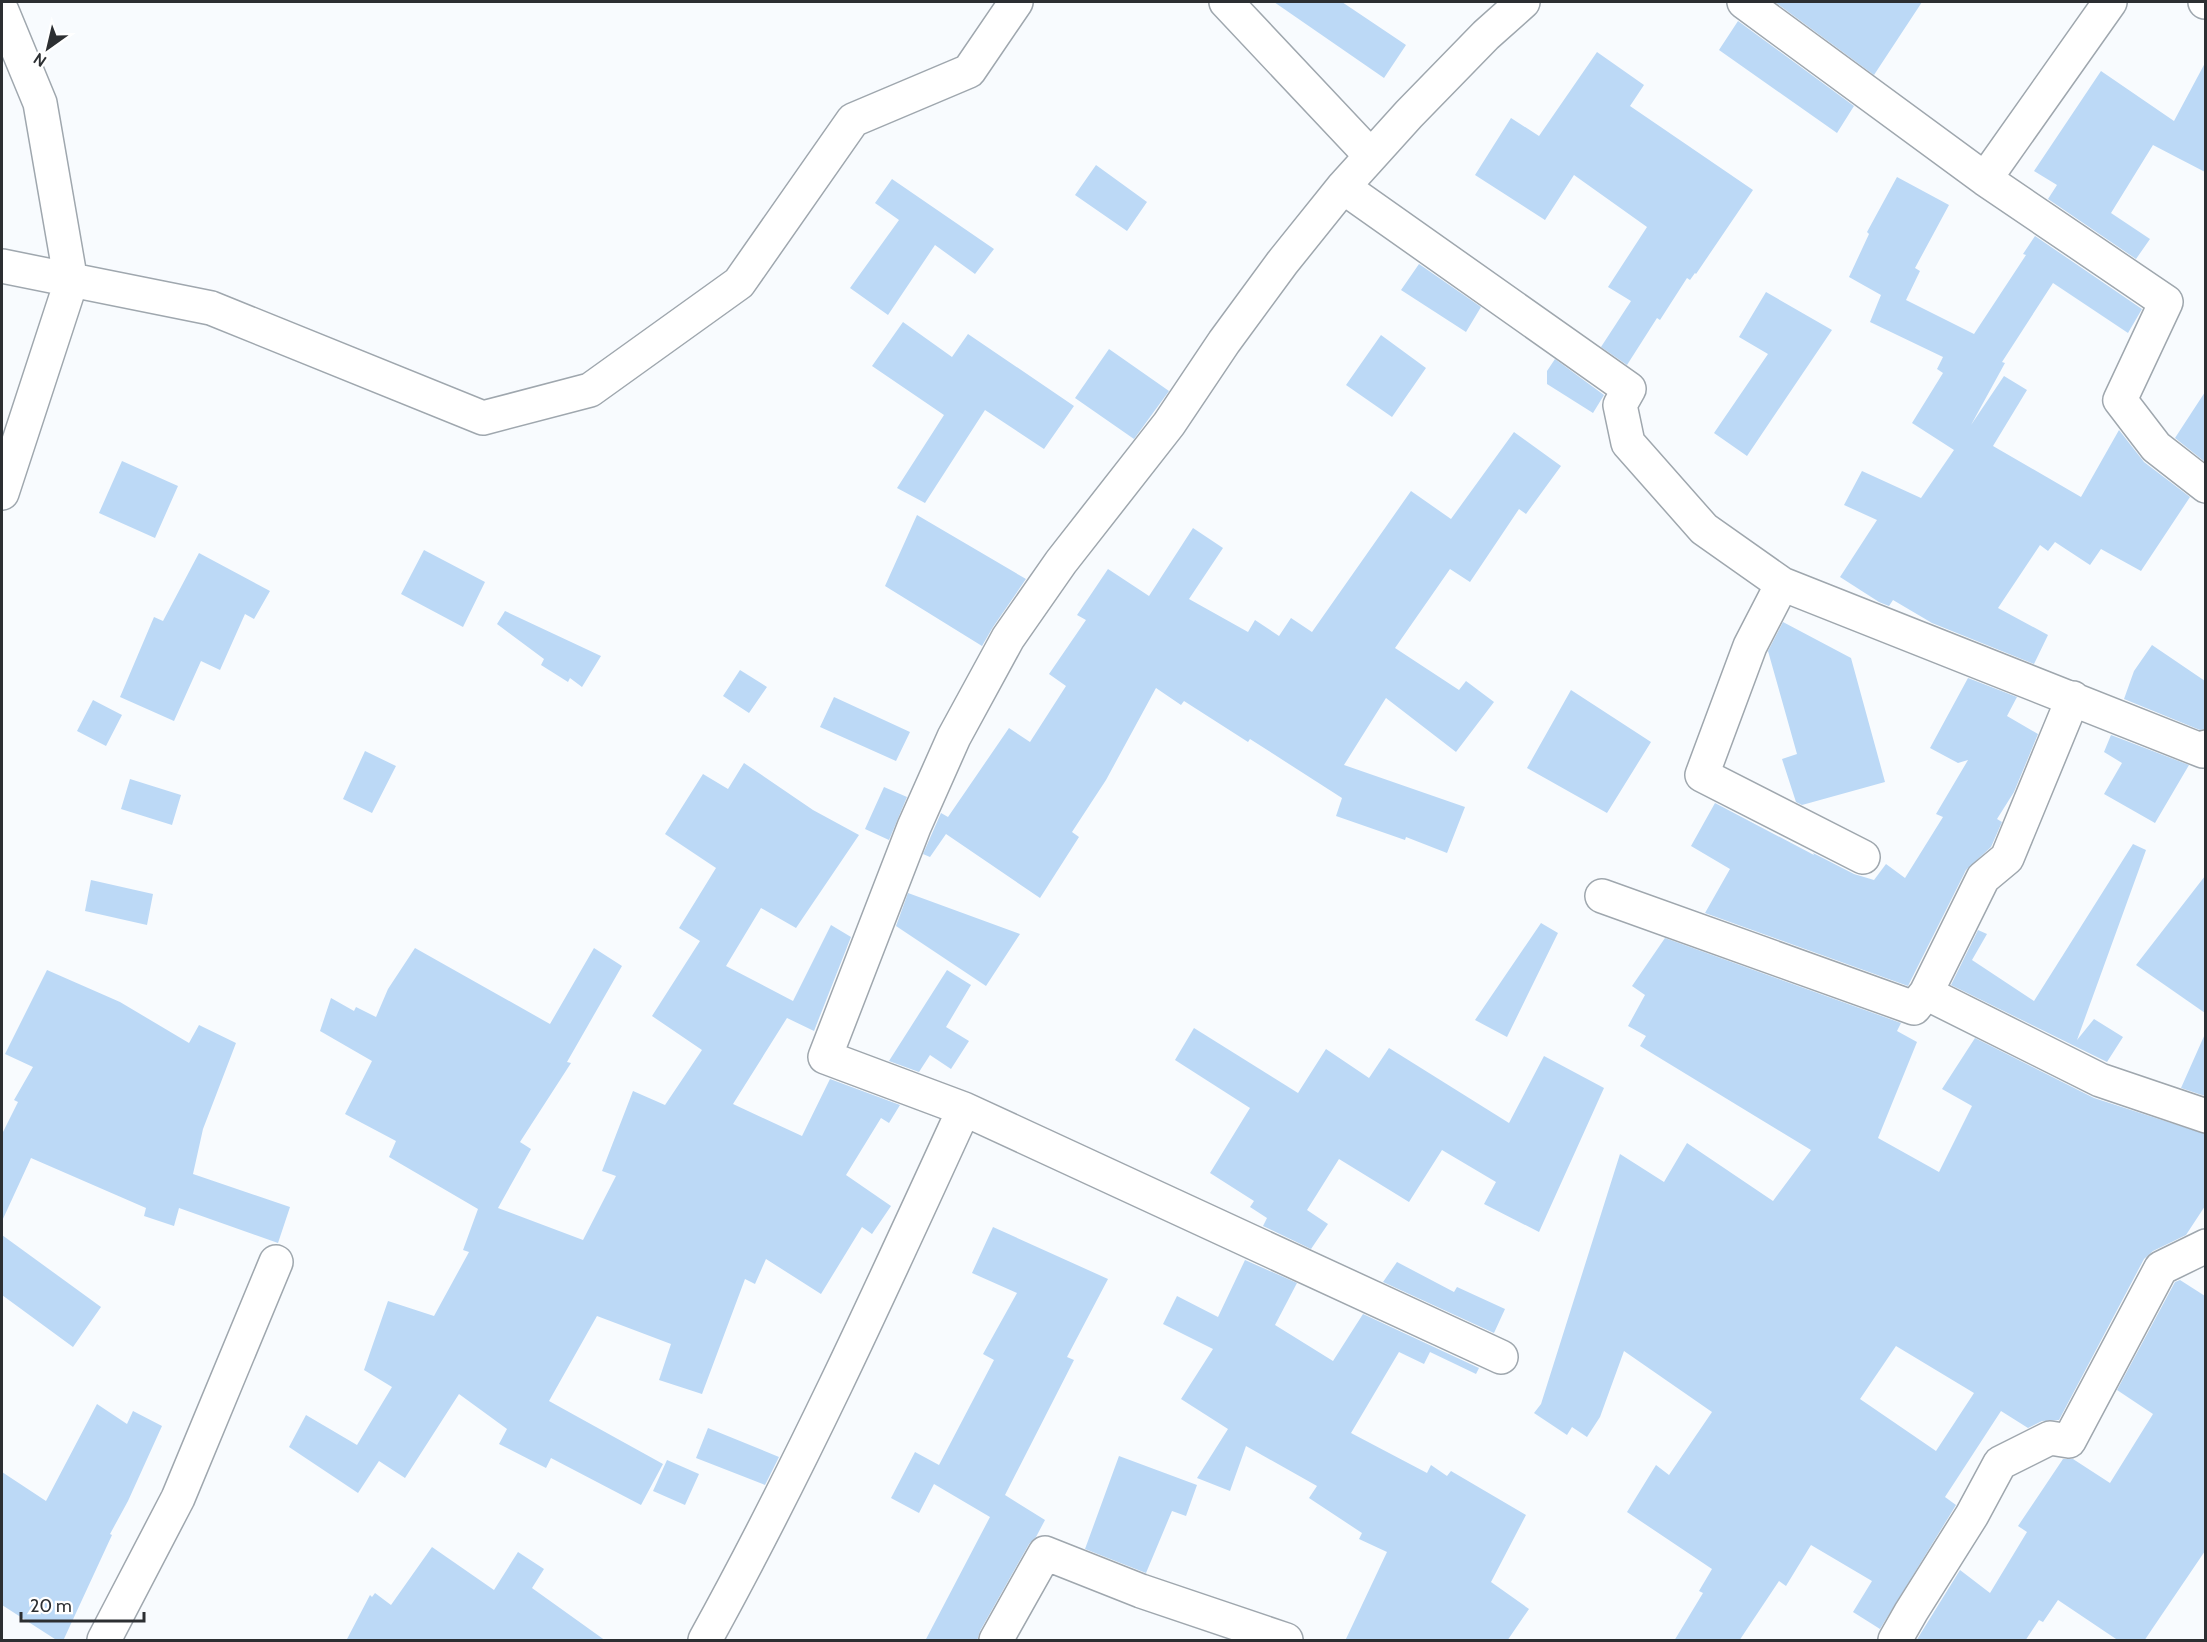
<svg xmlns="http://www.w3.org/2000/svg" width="2207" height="1642" viewBox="0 0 2207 1642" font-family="Cabin,sans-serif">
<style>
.building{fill:#bcd9f6;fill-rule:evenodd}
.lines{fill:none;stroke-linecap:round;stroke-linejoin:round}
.street-casing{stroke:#9fa7ae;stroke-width:36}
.street{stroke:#fff;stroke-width:33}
</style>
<rect width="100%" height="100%" fill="#f8fbfe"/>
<path class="building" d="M1274 2H1342L1406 45 1384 78Z
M1775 2H1922L1874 75Z
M1738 21 1854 106 1837 133 1719 50Z
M1597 52 1644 85 1630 106 1753 190 1696 274 1695 273 1690 280 1687 278 1660 320 1657 318 1627 365 1601 347 1631 301 1608 287 1647 227 1574 175 1545 220 1475 175 1511 118 1539 136Z
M2205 63V172L2153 145 2111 213 2150 239 2136 259 2048 199 2057 185 2034 171 2101 71 2174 121Z
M1096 165 1147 202 1127 231 1075 195Z
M1897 177 1949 205 1915 268 1920 271 1906 300 1974 334 2026 255 2023 254 2035 236 2142 309 2128 333 2053 283 2002 362 2005 363 1971 425 2004 376 2027 390 1993 446 2081 497 2119 430 2144 462 2190 497 2141 571 2101 549 2090 565 2055 542 2048 551 2040 545 1998 608 2048 635 2034 664 1932 623 1893 600 1889 606 1879 602 1840 577 1877 520 1844 505 1862 471 1921 498 1954 450 1912 423 1943 373 1937 369 1943 357 1870 322 1881 295 1849 277 1869 234 1867 232Z
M892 179 994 249 975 274 935 245 888 315 850 288 899 220 875 203Z
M1419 264 1481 307 1466 332 1401 290Z
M1766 292 1832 330 1747 456 1714 433 1768 354 1739 337Z
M903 322 952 357 968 334 1074 406 1044 449 985 410 925 503 897 488 944 415 872 366Z
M1381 335 1426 368 1392 417 1346 385Z
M1109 349 1169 391 1134 439 1075 398Z
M1555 359 1604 395 1593 413 1547 384V371Z
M2205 392V462L2175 438Z
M1514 432 1561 466 1526 514 1519 509 1470 582 1450 569 1395 648 1459 690 1466 681 1494 702 1456 752 1386 698 1344 765 1465 807 1447 853 1406 837 1405 840 1336 816 1342 798 1250 739 1248 742 1184 701 1181 705 1156 688 1106 780 1072 832 1079 837 1040 898 946 834 930 857 923 854 941 813 948 817 1009 728 1030 742 1066 686 1049 674 1086 620 1077 615 1108 569 1149 596 1193 528 1223 548 1189 599 1248 632 1255 620 1279 636 1291 618 1312 632 1411 491 1451 519Z
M122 461 178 486 155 538 99 513Z
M917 515 1026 579 993 627 982 646 885 586Z
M424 550 485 582 463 627 401 594Z
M199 553 270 591 254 619 245 614 220 670 201 661 174 721 120 697 154 617 163 621Z
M505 611 601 656 582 687 570 678 568 682 541 665 544 659 497 624Z
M1783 622 1851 658 1885 782 1802 805 1796 802 1782 759 1797 754 1768 651Z
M2152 645 2205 681V729L2200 730 2124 699 2134 671Z
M740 670 767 687 749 713 723 696Z
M1968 678 2017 697 2007 716 2038 734 2014 792 1997 819 2002 822 1991 847 1966 870 1908 986 1705 913 1730 869 1691 846 1715 803 1814 855 1813 853 1854 874 1874 880 1886 864 1905 878 1943 817 1936 814 1968 760 1958 763 1930 748Z
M1571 690 1651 742 1607 813 1527 768Z
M834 697 910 732 896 761 820 727Z
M93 700 122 715 106 746 77 731Z
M2111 735 2189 765 2155 823 2104 794 2122 763 2104 752Z
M365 751 396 766 372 813 343 799Z
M744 763 813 810 859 835 796 928 761 908 726 966 793 1001 831 925 851 937 814 1031 787 1018 733 1104 802 1136 830 1079 900 1105 889 1123 881 1118 846 1175 891 1206 872 1234 862 1227 821 1294 766 1259 755 1284 745 1279 702 1394 659 1380 671 1344 597 1316 549 1401 663 1464 641 1505 551 1458 546 1468 499 1444 507 1429 459 1394 405 1478 379 1461 358 1493 289 1447 306 1415 357 1445 392 1387 364 1370 388 1301 434 1316 469 1252 463 1250 478 1209 389 1157 396 1141 345 1114 372 1061 320 1031 331 998 354 1011 356 1007 376 1017 388 989 415 948 550 1024 594 948 622 966 567 1062 571 1063 520 1142 531 1149 498 1208 583 1240 616 1176 602 1171 633 1091 665 1105 702 1050 652 1016 700 941 679 928 716 868 665 834 703 774 728 789Z
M130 779 181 795 172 825 121 809Z
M884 787 907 797 889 840 865 829Z
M2133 844 2146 850 2077 1040 2094 1019 2123 1037 2107 1062 1951 985 1978 930 1987 934 1972 960 2034 1001Z
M2205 876V1013L2136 965Z
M91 880 153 894 147 925 85 911Z
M908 893 1020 934 986 986 896 926Z
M1541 923 1558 933 1507 1037 1475 1020Z
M1665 938 1901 1023 1897 1031 1917 1042 1878 1138 1939 1172 1972 1106 1942 1089 1975 1038 2094 1098 2205 1134V1206L2186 1235 2153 1251 2144 1259 2059 1420 2042 1421 2028 1428 2001 1411 1945 1497 1956 1505 1880 1629 1853 1612 1872 1581 1811 1545 1786 1586 1779 1581 1739 1641H1674L1703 1593 1699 1591 1712 1569 1627 1512 1656 1465 1669 1475 1712 1412 1624 1351 1600 1417 1587 1437 1572 1427 1567 1435 1534 1413 1541 1404 1620 1154 1664 1182 1687 1143 1773 1201 1811 1150 1640 1046 1646 1036 1628 1026 1645 995 1632 986ZM1896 1346 1974 1393 1936 1451 1860 1399Z
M47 970 120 1002 189 1043 199 1025 236 1043 203 1129 193 1174 290 1207 278 1243 179 1208 174 1226 144 1216 146 1208 31 1158 2 1221V1134L18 1102 14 1100 33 1067 5 1054Z
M947 970 971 985 946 1027 969 1041 951 1069 930 1055 919 1072 889 1061Z
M1194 1028 1298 1093 1326 1049 1369 1078 1389 1048 1509 1123 1544 1056 1604 1088 1539 1232 1484 1204 1496 1182 1442 1150 1409 1202 1339 1159 1307 1210 1328 1224 1311 1249 1263 1226 1267 1218 1250 1207 1254 1201 1210 1173 1250 1108 1175 1060Z
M2205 1034V1096L2181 1088Z
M993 1227 1108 1279 1067 1357 1074 1360 1005 1495 1045 1520 1036 1537 1029 1544 980 1631 977 1641H925L990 1517 934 1484 919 1513 891 1498 915 1452 939 1465 994 1360 983 1354 1017 1293 972 1273Z
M2 1235 101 1307 73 1347 2 1295Z
M1245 1260 1297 1283 1275 1325 1333 1361 1363 1314 1479 1368 1476 1374 1430 1352 1424 1364 1399 1352 1351 1433 1427 1473 1431 1465 1447 1476 1451 1471 1526 1515 1491 1582 1529 1609 1507 1641H1345L1387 1552 1359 1539 1362 1533 1309 1498 1317 1486 1246 1446 1230 1491 1197 1478 1228 1429 1181 1399 1213 1349 1163 1324 1177 1296 1218 1317Z
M1397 1262 1454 1292 1457 1287 1505 1309 1494 1333 1383 1282Z
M2180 1280 2205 1296V1551L2144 1641H2119L2058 1600 2043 1622 2039 1620 2025 1641H1916L1960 1570 1990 1593 2027 1532 2018 1526 2063 1459H2073L2110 1483 2153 1414 2117 1390 2175 1282Z
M97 1404 127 1424 133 1411 162 1426 128 1501 110 1534 112 1535 63 1641H58L2 1605V1472L46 1501Z
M708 1428 779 1457 765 1485 696 1458Z
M1119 1456 1197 1485 1186 1516 1172 1511 1146 1573 1085 1549Z
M667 1460 699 1474 685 1505 653 1491Z
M432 1547 494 1590 518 1552 544 1569 532 1588 606 1641H346L370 1595 372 1597 375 1593 391 1605Z"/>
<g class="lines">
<g class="street-casing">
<path id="street" d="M1226 2 1371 156
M1744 2 1985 179 2166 302 2120 400 2156 447 2206 486
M2205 2H2206
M2 11 40 103 71 282 2 493
M1985 179 2110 2
M1343 187 1629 389 1620 405 1628 443 1704 529 1782 584 2203 751 2206 747
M2 266 211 308 483 418 590 390 739 283 853 120 969 71 1016 2
M1782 584 1750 646 1702 775 1863 857
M1602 896 1914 1008 1926 993 1983 878 2007 858 2073 698
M1926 993 2100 1080 2206 1116
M1501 1357 964 1109 825 1057 914 827 954 737 1008 638 1061 562 1169 424 1224 342 1282 263 1343 187 1409 114 1486 35 1523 2
M104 1640 178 1498 276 1262
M705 1640C800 1468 882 1288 964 1109
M996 1640 1045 1553 1141 1591 1286 1640
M1895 1640 1911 1612 1972 1515 2000 1463 2050 1438 2069 1441 2161 1268 2206 1246"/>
</g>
<use href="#street" class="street"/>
</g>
<rect width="2207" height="1642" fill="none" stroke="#2c2f32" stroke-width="6"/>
<g transform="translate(48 48) rotate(214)" stroke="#ffffff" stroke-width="4.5" paint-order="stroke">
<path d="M0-4.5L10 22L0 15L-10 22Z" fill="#2c2f32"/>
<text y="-9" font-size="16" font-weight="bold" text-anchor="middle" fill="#2c2f32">N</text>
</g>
<path d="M21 1612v9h123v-9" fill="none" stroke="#2c2f32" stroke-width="3"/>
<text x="30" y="1612" font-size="18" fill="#2c2f32" stroke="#ffffff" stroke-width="4.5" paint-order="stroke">20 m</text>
</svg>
